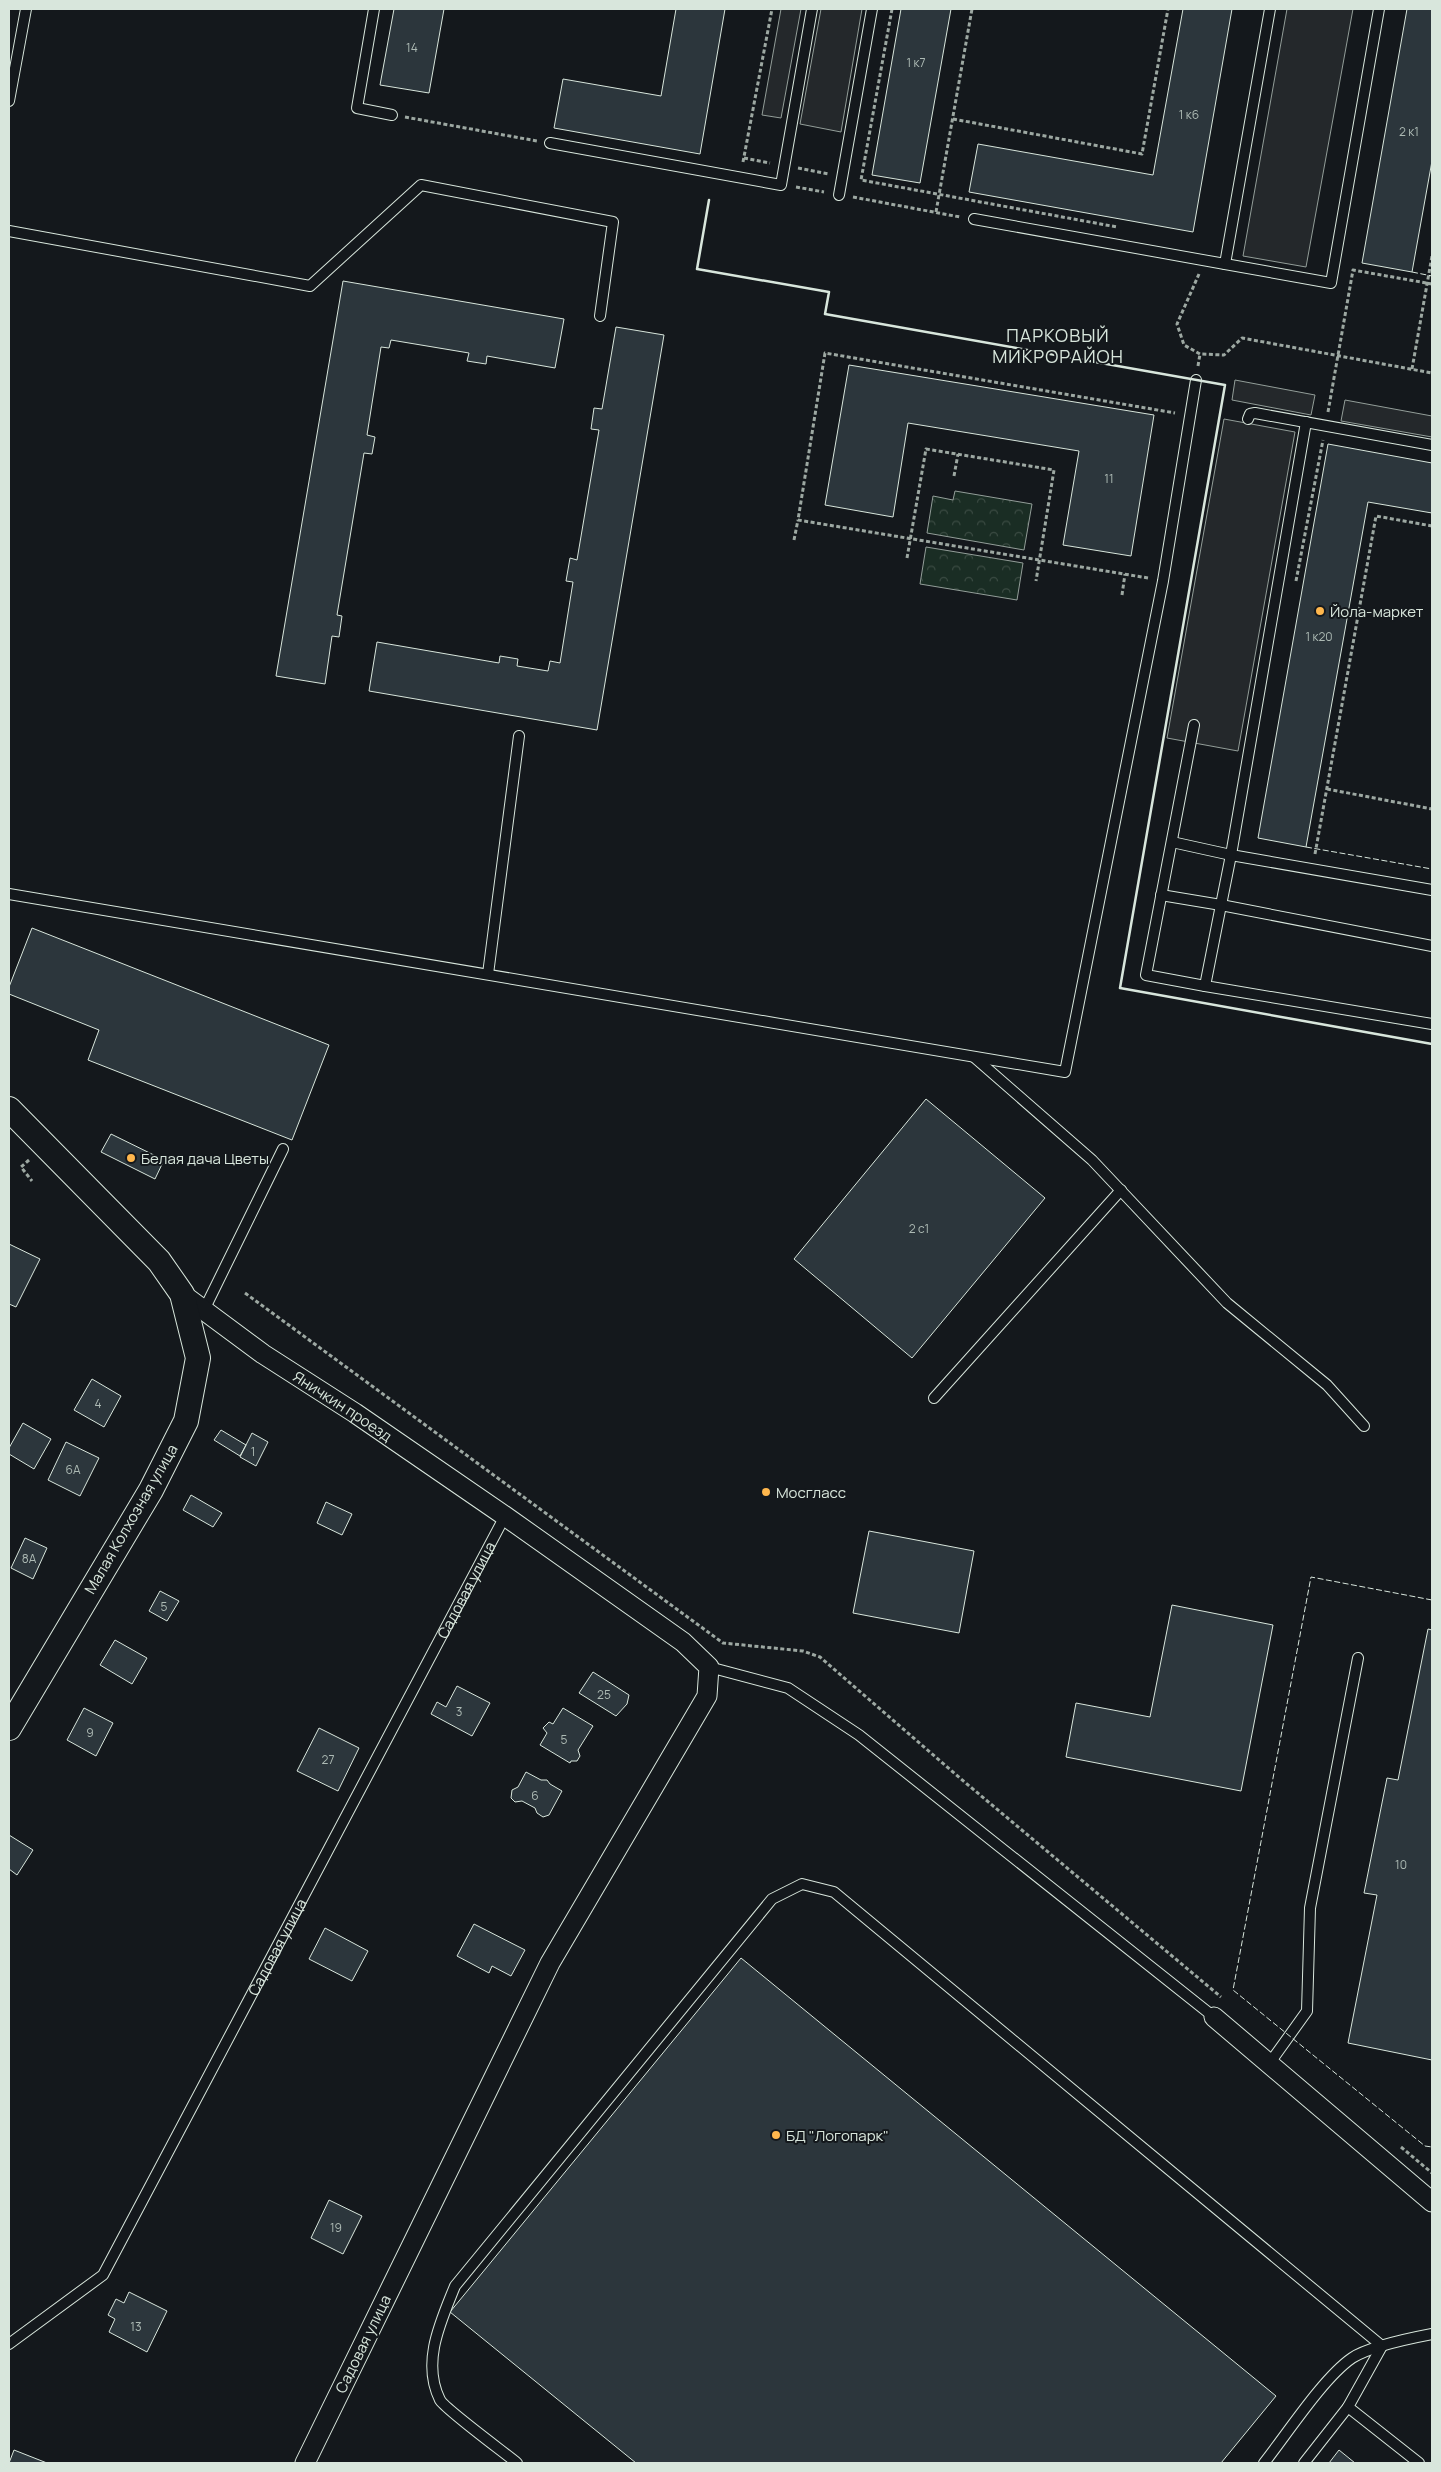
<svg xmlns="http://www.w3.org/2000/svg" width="1441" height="2472" viewBox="0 0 1441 2472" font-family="Manrope,sans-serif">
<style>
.forest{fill:url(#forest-crowns);stroke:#939e99}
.parking{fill:#24282b;stroke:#939e99}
.building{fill:#2c363c;stroke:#d8e6dc}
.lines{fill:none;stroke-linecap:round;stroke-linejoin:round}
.service-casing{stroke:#d8e6dc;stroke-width:12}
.minor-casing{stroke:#d8e6dc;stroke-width:21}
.tertiary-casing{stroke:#d8e6dc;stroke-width:26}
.path{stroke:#9da8a2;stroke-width:3;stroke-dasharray:4 2.5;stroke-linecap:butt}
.service{stroke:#14181c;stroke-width:10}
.minor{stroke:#14181c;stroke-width:19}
.tertiary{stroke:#14181c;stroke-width:24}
.fence{stroke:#d8e6dc;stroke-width:1;stroke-dasharray:6 2.5;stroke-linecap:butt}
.wall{stroke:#d8e6dc;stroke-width:2.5}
.poi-dot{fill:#ffb74d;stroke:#14181c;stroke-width:2}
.labels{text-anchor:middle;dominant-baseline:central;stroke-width:4;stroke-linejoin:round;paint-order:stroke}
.number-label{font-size:12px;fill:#adbab4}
.poi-label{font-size:15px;fill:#d8e6dc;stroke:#14181c;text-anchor:start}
.street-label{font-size:15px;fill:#d8e6dc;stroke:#14181c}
.quarter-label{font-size:18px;letter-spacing:1px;fill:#d8e6dc;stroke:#14181c}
</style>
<defs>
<pattern id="forest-crowns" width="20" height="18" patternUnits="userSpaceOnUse" patternTransform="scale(1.25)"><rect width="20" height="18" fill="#1a2d24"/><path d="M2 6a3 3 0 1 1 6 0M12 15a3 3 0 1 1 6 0" fill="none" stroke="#3b4b43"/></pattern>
</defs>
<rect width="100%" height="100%" fill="#14181c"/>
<path class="forest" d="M955 491 1032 504 1024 550 927 533 933 496 953 500Z
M926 547 1023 563 1017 600 920 584Z"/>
<path class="parking" d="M781 9H801L781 118 762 115Z
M821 9H862L841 132 800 124Z
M1287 9H1353L1306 267 1243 256Z
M1235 380 1315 395 1311 415 1232 400Z
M1345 400 1432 416V437L1341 421Z
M1224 419 1295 432 1238 751 1167 738Z"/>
<path class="building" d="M394 9H444L429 93 380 85Z
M676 9H725L700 154 554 128 563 79 661 96Z
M901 9H951L920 183 872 175Z
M1183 9H1232L1193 232 969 192 978 144 1153 175Z
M1407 9H1432V161L1412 272 1362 263Z
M343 281 564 319 555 368 487 356 486 364 467 361 469 353 391 340 389 348 381 347 367 435 375 437 372 454 364 453 337 615 342 616 339 637 332 636 325 684 276 676Z
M616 327 664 335 597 730 369 691 377 642 499 663 500 656 518 659 517 666 548 671 550 661 560 663 573 582 566 581 570 558 577 560 599 430 591 429 594 408 602 409Z
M849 365 1154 415 1131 556 1063 545 1079 451 908 423 893 517 825 505Z
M1328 444 1432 463V513L1368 502 1306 847 1258 838Z
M32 928 329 1045 292 1140 88 1060 99 1030 9 994V987Z
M926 1099 1045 1198 912 1358 794 1259Z
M111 1134 164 1160 155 1179 101 1152Z
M9 1244 40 1259 16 1307 9 1304Z
M92 1379 121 1396 104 1427 74 1410Z
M23 1423 51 1439 34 1469 9 1454V1448Z
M221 1430 246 1445 240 1456 214 1440Z
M252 1433 268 1442 256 1466 240 1457Z
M66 1442 99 1458 80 1496 48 1480Z
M191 1495 222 1513 213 1527 183 1510Z
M326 1502 352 1514 342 1535 317 1523Z
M869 1531 974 1551 959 1633 853 1613Z
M25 1538 47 1548 33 1579 11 1568Z
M160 1591 179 1601 167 1621 149 1611Z
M1172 1605 1273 1625 1241 1791 1066 1757 1076 1703 1150 1717Z
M1428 1629 1432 1630V2060L1348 2043 1377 1895 1364 1893 1387 1778 1398 1780Z
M115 1640 147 1658 132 1684 100 1665Z
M593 1672 629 1695 627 1704 616 1716 579 1693Z
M457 1686 490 1703 472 1736 431 1714 437 1702 446 1707Z
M84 1708 113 1723 96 1756 67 1740Z
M563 1708 593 1726 578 1750 580 1756 577 1761H571L570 1763 540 1745 547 1733 543 1728 549 1722 553 1724Z
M319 1728 359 1748 338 1791 297 1771Z
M526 1772 541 1780H547L550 1784 562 1791 549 1815 543 1817 537 1813 535 1808 522 1801 515 1802 511 1798 512 1790 518 1787Z
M9 1835 33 1850 17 1875 9 1869Z
M474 1924 525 1950 511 1976 492 1966 489 1973 457 1956Z
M325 1928 368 1951 352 1981 309 1959Z
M741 1958 1276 2396 1221 2463H636L450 2312Z
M329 2200 362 2216 343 2254 311 2238Z
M129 2292 167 2311 147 2352 109 2332 115 2319 108 2315 116 2299 124 2303Z
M14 2450 47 2463H9Z
M1339 2450 1355 2463H1329Z"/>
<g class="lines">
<g class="service-casing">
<g id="service">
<path d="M374 9 357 108 392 115"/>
<path d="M9 101 26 9"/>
<path d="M550 143 781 185 812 9"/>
<path d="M839 195 872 9"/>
<path d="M974 219 1225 264 1270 9"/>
<path d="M9 231 310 286 421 185 613 222 600 316"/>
<path d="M1225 264 1331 283 1379 9"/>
<path d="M1248 419 1250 414 1255 413 1432 445"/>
<path d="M1306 422 1231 855 1432 890"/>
<path d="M1194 725 1146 975 1205 986"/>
<path d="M1172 842 1231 855 1221 905 1432 946"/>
<path d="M9 894 1065 1072 1163 581 1196 380"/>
<path d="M1161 895 1221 905 1205 986 1432 1024"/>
<path d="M488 974 519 736"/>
<path d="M974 1057 1092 1160 1227 1303 1327 1385 1364 1426"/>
<path d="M204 1310 283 1149"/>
<path d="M934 1398 1121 1190"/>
<path d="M709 1667 788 1688 859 1735 1214 2017"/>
<path d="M1269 2064 1307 2011 1310 1908 1358 1658"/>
<path id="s1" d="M9 2344 103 2275 505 1516"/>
<path d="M1382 2346 1348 2407 1419 2463"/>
<path d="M517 2463C505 2453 445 2409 440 2400 421 2362 441 2321 455 2286L772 1899 802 1884 834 1892 1382 2346"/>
<path d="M1264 2463C1287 2434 1323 2378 1352 2358 1370 2346 1411 2338 1432 2334"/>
<path d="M1304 2463 1348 2407"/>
</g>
</g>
<g class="minor-casing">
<g id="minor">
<path id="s2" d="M182 1294 263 1354 355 1413 505 1516 683 1642 709 1667 707 1696 550 1963 305 2463"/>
<path d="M1214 2017 1432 2202"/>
</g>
</g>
<g class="tertiary-casing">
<path id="tertiary" d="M9 1109 159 1261 182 1294 198 1358 186 1421 151 1490 9 1728"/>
</g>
<path class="path" d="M892 9 861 180 1117 227
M405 117 537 141
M953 119 1142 154 1168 9
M744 158 770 163
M743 162 772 9
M798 168 829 174
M796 187 824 192
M853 197 960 217
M936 212 972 9
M1199 274 1177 324 1184 345 1200 354 1224 355 1242 338 1432 373
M1198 366 1200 354
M1412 369 1432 256
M1328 412 1353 270 1432 284
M954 476 958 454
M794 540 798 520
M907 558 926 449 1054 470 1036 581
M1148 578 798 520 825 353 1175 413
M1296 581 1323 440
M1122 595 1125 574
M1327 789 1432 809
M1315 854 1376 516 1432 526
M29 1160 21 1167 32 1181
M245 1293 723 1643 803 1651 820 1657 961 1779 1221 1997
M1401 2147 1432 2173"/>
<use href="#service" class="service"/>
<use href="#minor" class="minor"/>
<use href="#tertiary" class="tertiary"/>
<path class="fence" d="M1412 272 1432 276
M1306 847 1432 869
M1432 1600 1311 1577 1233 1990 1425 2146 1432 2147"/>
<path class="wall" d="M709 200 697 269 829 292 825 314 1225 385 1120 988 1432 1044"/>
</g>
<g class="poi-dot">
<circle cx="1320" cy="611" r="5"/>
<circle cx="131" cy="1158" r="5"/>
<circle cx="766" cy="1492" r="5"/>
<circle cx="776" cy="2135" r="5"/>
</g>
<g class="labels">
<g class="number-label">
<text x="412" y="47">14</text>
<text x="916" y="62">1 к7</text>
<text x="1189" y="114">1 к6</text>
<text x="1409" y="131">2 к1</text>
<text x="1109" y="478">11</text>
<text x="1319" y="636">1 к20</text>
<text x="919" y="1228">2 с1</text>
<text x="98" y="1403">4</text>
<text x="253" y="1451">1</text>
<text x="73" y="1469">6А</text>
<text x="29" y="1558">8А</text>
<text x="164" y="1606">5</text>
<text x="604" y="1694">25</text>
<text x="459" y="1711">3</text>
<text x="90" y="1732">9</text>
<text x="564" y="1739">5</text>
<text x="328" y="1759">27</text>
<text x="535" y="1795">6</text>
<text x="1401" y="1864">10</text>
<text x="336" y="2227">19</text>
<text x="136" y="2326">13</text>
</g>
<g class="poi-label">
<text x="1330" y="611">Йола-маркет</text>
<text x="141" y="1158">Белая дача Цветы</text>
<text x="776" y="1492">Мосгласс</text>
<text x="786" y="2135">БД "Логопарк"</text>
</g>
<g class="street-label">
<text stroke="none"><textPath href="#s2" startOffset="196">Яничкин проезд</textPath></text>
<text transform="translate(131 1519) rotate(-60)">Малая Колхозная улица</text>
<text stroke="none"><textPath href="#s1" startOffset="892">Садовая улица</textPath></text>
<text stroke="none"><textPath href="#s1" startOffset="488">Садовая улица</textPath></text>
<text transform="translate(363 2344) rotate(-64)">Садовая улица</text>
</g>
<g class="quarter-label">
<text x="1058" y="335">ПАРКОВЫЙ<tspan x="1058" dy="21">МИКРОРАЙОН</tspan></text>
</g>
</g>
<rect width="1441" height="2472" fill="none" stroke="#d8e6dc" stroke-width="20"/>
</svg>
